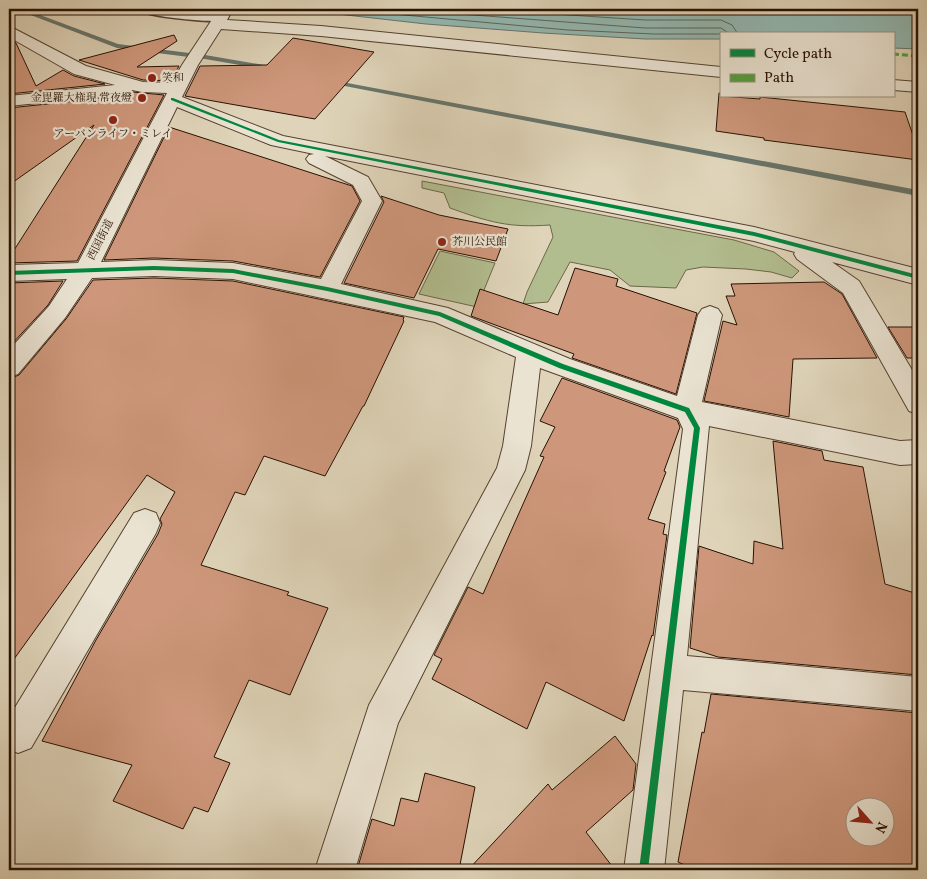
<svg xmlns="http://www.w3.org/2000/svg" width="927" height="879" viewBox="0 0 927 879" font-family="Vollkorn,'Noto Serif JP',serif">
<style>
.green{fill:#b2bd8f;stroke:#6d6648}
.water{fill:#93b8b1;stroke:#68756b}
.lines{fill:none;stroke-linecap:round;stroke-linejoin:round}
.shore{stroke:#5e6459;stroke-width:1}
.stream{fill:#68756b;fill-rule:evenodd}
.building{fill:#ce977b;stroke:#281001;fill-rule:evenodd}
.service-casing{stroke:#56412f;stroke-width:3}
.minor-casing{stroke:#56412f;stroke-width:2}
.service{fill:#eae3d2;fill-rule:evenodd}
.minor{fill:#eae3d2;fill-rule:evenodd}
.quiet{stroke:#51a03c;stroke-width:3;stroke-dasharray:6 3;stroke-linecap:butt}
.cycleway-casing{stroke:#eae3d2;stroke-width:3}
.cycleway{fill:#00873e;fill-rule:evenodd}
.poi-dot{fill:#8f2418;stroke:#eae3d2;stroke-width:2}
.labels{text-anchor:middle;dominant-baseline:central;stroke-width:4.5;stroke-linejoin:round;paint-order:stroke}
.far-poi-label{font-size:11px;fill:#281001;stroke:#eae3d2;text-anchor:start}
.far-street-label{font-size:11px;fill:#281001;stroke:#eae3d2}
</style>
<rect width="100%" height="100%" fill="#dfd4b9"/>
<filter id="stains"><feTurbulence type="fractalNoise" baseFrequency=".004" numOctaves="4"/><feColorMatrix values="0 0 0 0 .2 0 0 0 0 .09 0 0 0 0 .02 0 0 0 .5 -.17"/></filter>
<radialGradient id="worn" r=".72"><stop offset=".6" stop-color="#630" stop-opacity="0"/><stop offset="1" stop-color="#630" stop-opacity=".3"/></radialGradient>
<path class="green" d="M422 181 734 240 774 252 799 271 792 278 771 272 746 269 703 267 686 270 676 288 630 286 610 270 570 262 548 302 523 304 527 292 553 237 550 225C508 228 489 222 450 208L444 193 422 188Z
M440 251 495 263 477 307 419 294Z"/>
<path class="water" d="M293 9H857L918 13V49L893 48V34H721V39H645L543 33 426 24Z"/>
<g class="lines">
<path class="shore" d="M338 9 568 30 654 34H721
M394 9 645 28H721L730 34
M478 9 645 20H721L732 25 738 34"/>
<path class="stream" d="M15 9H24L118 44 205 55 270 66 274 68 270 70 205 59 117 48Z
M326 79 918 190V196L329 83 325 81Z"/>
</g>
<path class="building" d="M174 35 177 41 137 67 179 66 171 81 143 80 79 60Z
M293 38 374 52 315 119 185 96 200 66 267 65Z
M9 39 16 43 36 86 63 70 74 76 105 84 9 94Z
M133 92 164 95 77 261 9 263V258L94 125 9 185V108L124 96 130 95Z
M719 93H721V96L760 99V97L905 112 918 150V160L764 140V138L716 131Z
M169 127 352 186 360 201 320 277 233 261 154 258 104 260Z
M381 196 439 215 508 229 496 261 438 249 414 298 344 283 384 202Z
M575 268 618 279 616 286 697 313 676 394 572 358 574 354 471 316 480 289 558 315Z
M154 278 233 281 404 317 403 320 404 321 364 406H363L325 476 264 456 245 495 235 492 201 565 289 592 287 595 328 608 290 695 249 680 214 757 230 763 208 812 194 807 183 829 113 801 132 765 42 741 96 640 158 534 162 524 160 519 175 492 147 475 9 666V379L19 375 66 319 93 280Z
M63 281 48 305 9 347V283Z
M824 282 842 294 877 358 793 359 789 417 704 401 723 321 737 325 726 296H735L731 284Z
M888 327H918V358H907Z
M562 378 677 420 680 427 664 471 666 472 648 519 665 524 663 534 667 535 653 636 652 635 624 721 546 682 527 729 432 679 442 659 434 655 468 587 483 594 544 457 540 456 555 427 540 421Z
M773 441 822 451 824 460 863 467 885 584 918 594V675L718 657 690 648 699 546 753 564 754 541 783 549Z
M711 694 918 713V870H696L678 862 702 732 704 733ZM854 806H884V836H854Z
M615 736 636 764 633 790 586 832 615 870H468L548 784 552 790Z
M425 773 475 787 459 870H357L372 819 394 826 401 798 418 802Z"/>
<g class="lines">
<g class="service-casing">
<path id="service" d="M137 9H172L221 13 228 17C225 20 226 20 222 21 209 22 144 17 137 9Z"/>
</g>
<g class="minor-casing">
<path id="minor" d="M219 9H233L227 20 321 26 721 67V77L321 36 221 29 198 65 182 97 283 136 754 227 918 269V285L832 262 859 281 918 380V414L909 411 843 293 797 259 794 254 795 252 754 241 325 156 368 177 382 201 341 284 448 308 570 359 677 396 698 315 702 309 710 306 718 309 722 315 702 402 900 441 918 440V464L900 465 709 426 687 656 918 677V711L683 690 664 870H624L683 429 678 418 540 368 531 446 525 470 398 723 355 870H315L369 705 497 468 503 446 516 357 435 322 233 279 154 276 92 278 65 318 18 374 9 377V350L49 306 67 279 9 281V265L78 263 167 93 142 92 132 90 130 93 124 94 9 106V96L115 85 74 74 9 37V26L86 66 143 82 172 83 182 65ZM177 107 271 145 314 154 309 155 306 159 309 163 353 185 362 201 321 279 233 263 154 260 101 262Z
M893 80 918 82V92L893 90Z
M145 509 156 513 160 523 156 533 31 748 18 753 9 749V713L11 714 134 513Z"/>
</g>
<use href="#service" class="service"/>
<use href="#minor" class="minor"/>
<path class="quiet" d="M893 54 918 56"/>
<g class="cycleway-casing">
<path id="cycleway" d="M171 98H173L279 140 754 232 918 275V279L754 236 278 142 171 100Z
M154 266 233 269 327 287 440 312 563 364 689 408 700 428 648 870H639L694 428 685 412 559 368 439 316 327 291 233 273 154 270 9 275V271Z"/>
</g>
<use href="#cycleway" class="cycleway"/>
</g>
<g class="poi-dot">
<circle cx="152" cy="78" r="5"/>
<circle cx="142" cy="98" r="5"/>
<circle cx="113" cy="120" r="5"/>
<circle cx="442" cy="242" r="5"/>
</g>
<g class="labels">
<g class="far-poi-label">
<text x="162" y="78">笑和</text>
<text x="132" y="98" text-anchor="end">金毘羅大権現 常夜燈</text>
<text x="113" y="134" text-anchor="middle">アーバンライフ・ミレイ</text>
<text x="452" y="242">芥川公民館</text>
</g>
<g class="far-street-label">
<text transform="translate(101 240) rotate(-63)">西国街道</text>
</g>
</g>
<rect width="927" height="879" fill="none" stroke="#dfd4b9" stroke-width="30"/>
<rect x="10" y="10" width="907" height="859" fill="none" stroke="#281001" stroke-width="2.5"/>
<rect x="15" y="15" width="897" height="849" fill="none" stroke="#281001"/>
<rect x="720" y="32" width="175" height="65" fill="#eae3d2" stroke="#9c8f7e"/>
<rect x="730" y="49" width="25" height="8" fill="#00873e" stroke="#9c8f7e"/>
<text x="764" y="58" font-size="15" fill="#281001">Cycle path</text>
<rect x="730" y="74" width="25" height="8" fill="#51a03c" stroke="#9c8f7e"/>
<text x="764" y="82" font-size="15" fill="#281001">Path</text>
<g transform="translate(870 822) rotate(117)"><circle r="24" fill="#eae3d2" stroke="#9c8f7e"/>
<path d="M0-4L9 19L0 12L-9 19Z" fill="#8f2418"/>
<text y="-8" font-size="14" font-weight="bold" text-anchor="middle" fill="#281001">N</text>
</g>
<rect width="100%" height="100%" filter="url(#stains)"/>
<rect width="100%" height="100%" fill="url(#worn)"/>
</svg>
